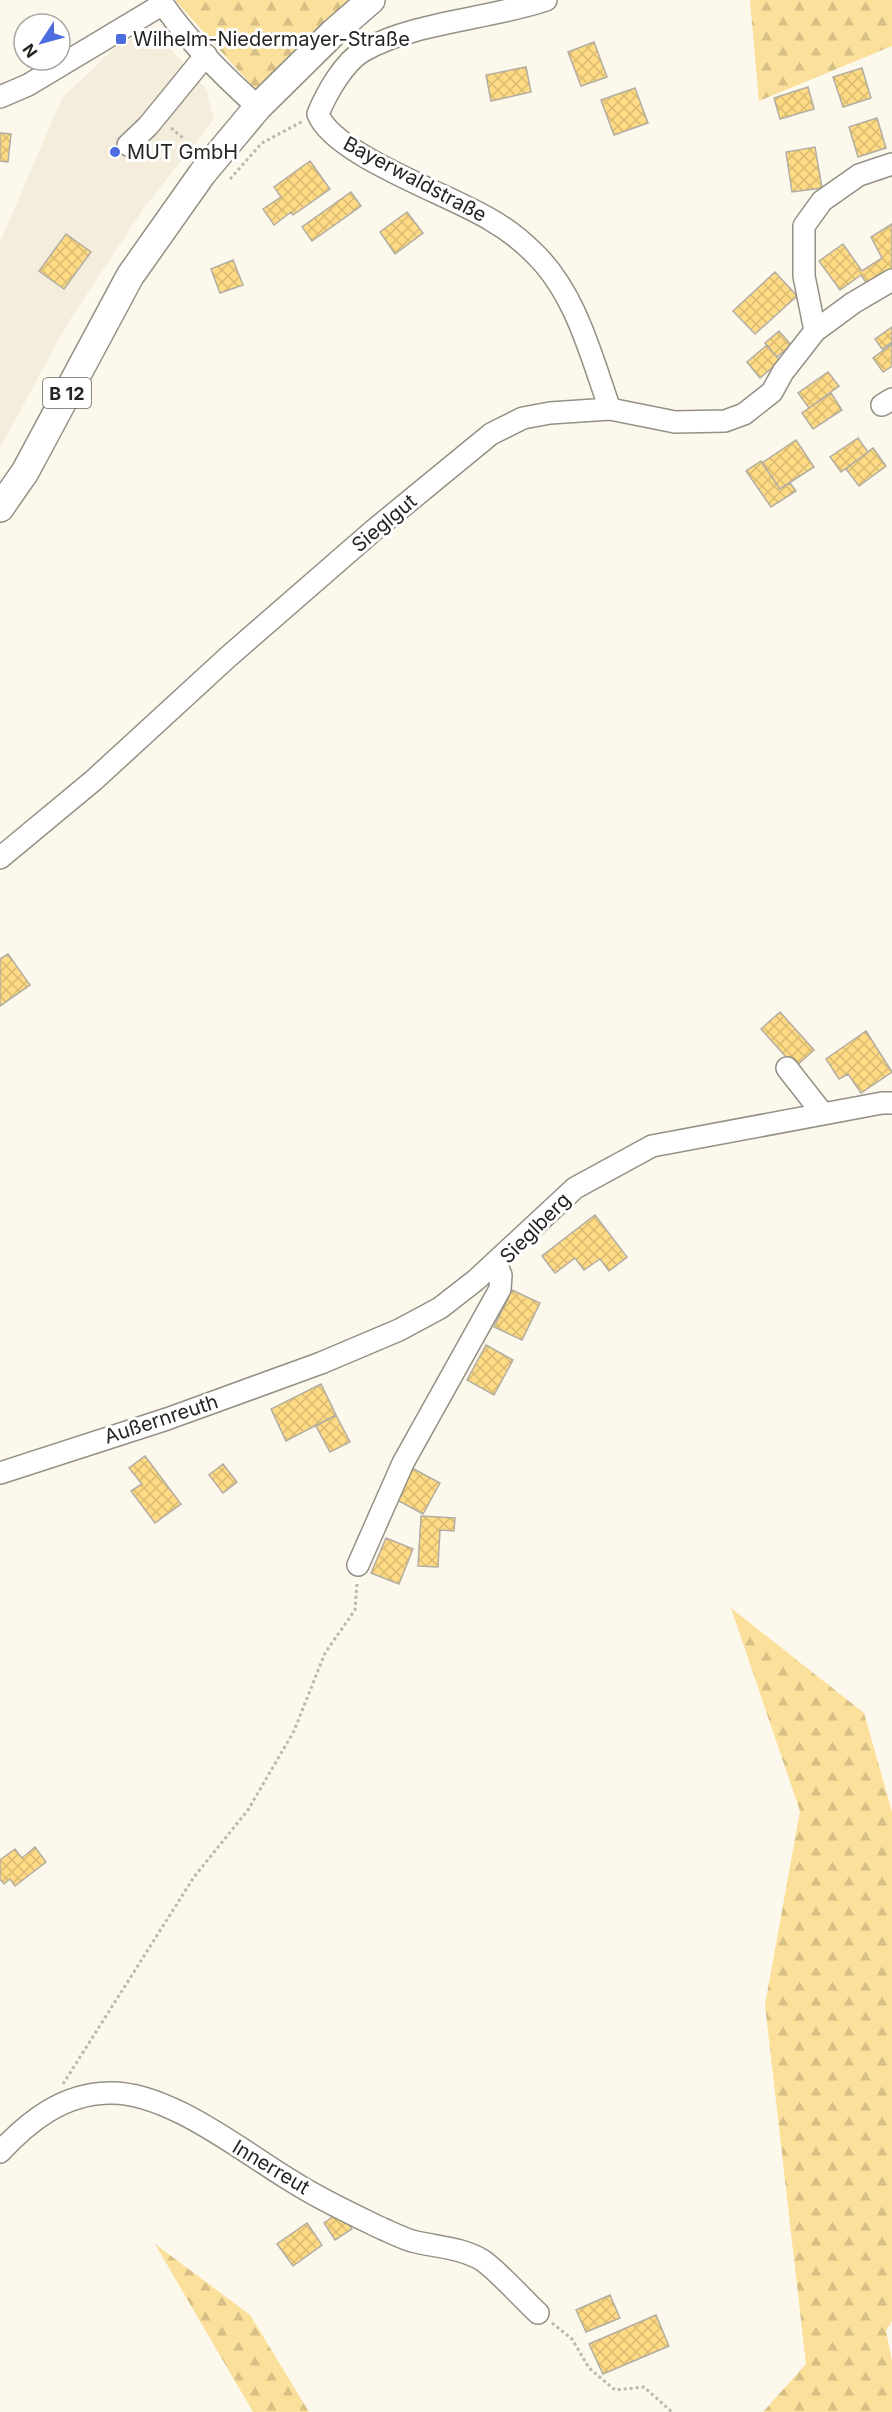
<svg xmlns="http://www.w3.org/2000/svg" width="892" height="2412" viewBox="0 0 892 2412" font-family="Inter,sans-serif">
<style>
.built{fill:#f5eddb}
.forest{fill:url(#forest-firs)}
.building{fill:url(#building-cross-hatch);stroke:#b2aea3;stroke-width:1.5}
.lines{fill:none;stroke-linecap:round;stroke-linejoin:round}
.minor-casing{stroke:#949085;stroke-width:24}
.major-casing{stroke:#949085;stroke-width:30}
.path{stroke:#bcb8ae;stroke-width:3;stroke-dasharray:3 3;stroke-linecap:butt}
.minor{stroke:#fff;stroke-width:21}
.major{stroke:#fff;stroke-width:27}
.poi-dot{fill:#4c6ce0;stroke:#fff;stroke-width:2}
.labels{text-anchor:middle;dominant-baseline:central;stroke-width:6;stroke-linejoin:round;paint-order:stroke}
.shield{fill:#fff;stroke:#686664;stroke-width:1.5}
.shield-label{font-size:18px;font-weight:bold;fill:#272521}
.poi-label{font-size:20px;fill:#272521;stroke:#fff;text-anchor:start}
.street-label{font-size:20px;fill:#272521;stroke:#fff}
</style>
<defs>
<pattern id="forest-firs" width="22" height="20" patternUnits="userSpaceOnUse" patternTransform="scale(1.5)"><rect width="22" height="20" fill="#fbe09b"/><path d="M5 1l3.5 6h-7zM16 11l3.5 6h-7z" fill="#d7c085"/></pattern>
<pattern id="building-cross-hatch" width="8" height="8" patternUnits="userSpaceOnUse" patternTransform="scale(1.5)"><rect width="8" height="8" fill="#fdda83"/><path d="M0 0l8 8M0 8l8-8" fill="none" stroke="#d9bb71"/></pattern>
</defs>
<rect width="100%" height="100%" fill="#fdf8ec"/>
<path class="built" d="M151 27 206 89 214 119 143 209 66 326 0 448V242L62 98 114 49Z"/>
<path class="forest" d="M175 0H356L255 89Z
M750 0H892V46L759 101Z
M731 1608 864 1713 892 1812V2321L886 2331 892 2361V2412H763L806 2364 765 2005 800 1811Z
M155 2244 250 2315 309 2412H253Z"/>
<path class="building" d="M594 42 607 77 581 86 568 52Z
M526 67 531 92 491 101 486 75Z
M862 68 871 98 843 107 833 77Z
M808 87 814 109 780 119 774 98Z
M635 88 648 123 614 135 601 100Z
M877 118 886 148 858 157 849 127Z
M0 133 11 134 8 162 0 161Z
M815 147 822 188 792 192 786 152Z
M310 161 330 189 293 215 291 212 274 225 263 209 281 197 274 187Z
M351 192 361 206 312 241 302 227Z
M407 212 423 233 395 254 380 232Z
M892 224V275L871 289 861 275 840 290 819 261 843 244 862 271 882 258 871 237Z
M66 234 91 252 64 289 39 271Z
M233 260 243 285 220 293 211 269Z
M775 272 797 296 755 334 733 311Z
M892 327V342L882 349 875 339Z
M779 331 791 345 777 357 765 343Z
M892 344V366L883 372 873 358Z
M767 345 780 361 760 378 747 362Z
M828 372 839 386 809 408 798 393Z
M831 393 842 410 813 429 802 413Z
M858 438 868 452 841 472 830 457Z
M796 440 814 467 780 489 762 463Z
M873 448 886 466 859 486 846 469Z
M761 461 780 489 790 483 796 491 771 507 746 471Z
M8 954 30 985 0 1006V959Z
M780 1012 814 1050 795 1067 761 1029Z
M866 1031 892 1072 861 1093 848 1074 839 1079 826 1059Z
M595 1215 627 1257 609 1271 600 1259 584 1270 575 1258 555 1273 542 1256Z
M512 1290 540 1303 522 1340 494 1327Z
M486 1345 513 1360 494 1395 467 1380Z
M321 1384 336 1415 286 1441 271 1409Z
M336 1415 350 1442 330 1452 316 1426Z
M145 1456 181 1504 155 1523 131 1491 142 1484 129 1468Z
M223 1464 237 1482 223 1493 209 1475Z
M412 1468 440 1483 423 1514 395 1499Z
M421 1516 455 1518 454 1531 440 1530 438 1567 418 1566Z
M386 1538 413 1549 399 1584 371 1573Z
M35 1847 46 1862 15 1886 10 1879 4 1884 0 1879V1860L15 1849 22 1858Z
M341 2211 352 2229 335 2240 324 2223Z
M307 2223 322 2245 293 2266 277 2244Z
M610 2295 620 2318 586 2332 576 2310Z
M656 2315 669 2346 603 2374 589 2344Z"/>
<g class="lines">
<g class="minor-casing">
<path id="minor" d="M160 0C187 40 222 75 258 107
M546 0C490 19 413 22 363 51 344 62 326 94 318 114 333 155 453 196 491 220 507 229 522 241 535 254 576 294 591 356 610 409
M0 97 28 85 163 4
M128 145 148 126 206 55
M815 331 804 276V226L822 201 859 175 892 164
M882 405 892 399
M0 858 94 780 228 657 374 530 491 434 523 418 550 413 610 409 675 422 725 421 744 414 772 392 783 372 815 331 853 303 892 280
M787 1068 823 1114
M0 1473 167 1419 321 1363 399 1330 440 1308 476 1280 575 1188 652 1146 882 1103H892
M358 1565 403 1463 500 1289 501 1275 496 1263
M0 2152C29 2121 63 2094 108 2093 166 2090 242 2151 290 2180 319 2199 352 2214 383 2229 392 2233 402 2238 412 2241 435 2247 460 2247 482 2260 497 2270 523 2299 538 2313"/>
</g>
<g class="major-casing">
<path id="major" d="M0 508 25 472 130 276 202 174 258 107 333 33 371 0"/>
</g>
<path class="path" d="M171 128 183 138
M230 179 262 143 303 121
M63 2084 194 1877 248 1810 294 1731 325 1653 355 1610 357 1584
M552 2323 572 2339 589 2368 615 2390 644 2387 672 2412"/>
<use href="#minor" class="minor"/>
<use href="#major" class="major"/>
</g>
<g class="poi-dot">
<rect x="115" y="33" width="12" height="12" rx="3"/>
<circle cx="115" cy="152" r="6"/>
</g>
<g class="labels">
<rect class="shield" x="43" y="378" width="48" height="30" rx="4.5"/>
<g class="shield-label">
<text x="67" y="393">B 12</text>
</g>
<g class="poi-label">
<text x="133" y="39">Wilhelm-Niedermayer-Straße</text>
<text x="127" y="152">MUT GmbH</text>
</g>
<g class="street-label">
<text transform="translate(415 179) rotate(28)">Bayerwaldstraße</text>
<text transform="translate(384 523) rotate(-40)">Sieglgut</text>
<text transform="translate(535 1228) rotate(-45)">Sieglberg</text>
<text transform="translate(161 1419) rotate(-18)">Außernreuth</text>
<text transform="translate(271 2167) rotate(31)">Innerreut</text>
</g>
</g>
<g transform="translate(42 42) rotate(234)"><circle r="28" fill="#ffffff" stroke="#a9a8a6" stroke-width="1.5"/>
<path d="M0-4.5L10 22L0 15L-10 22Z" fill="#4c6ce0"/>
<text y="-9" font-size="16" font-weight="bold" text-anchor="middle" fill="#272521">N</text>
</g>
</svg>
